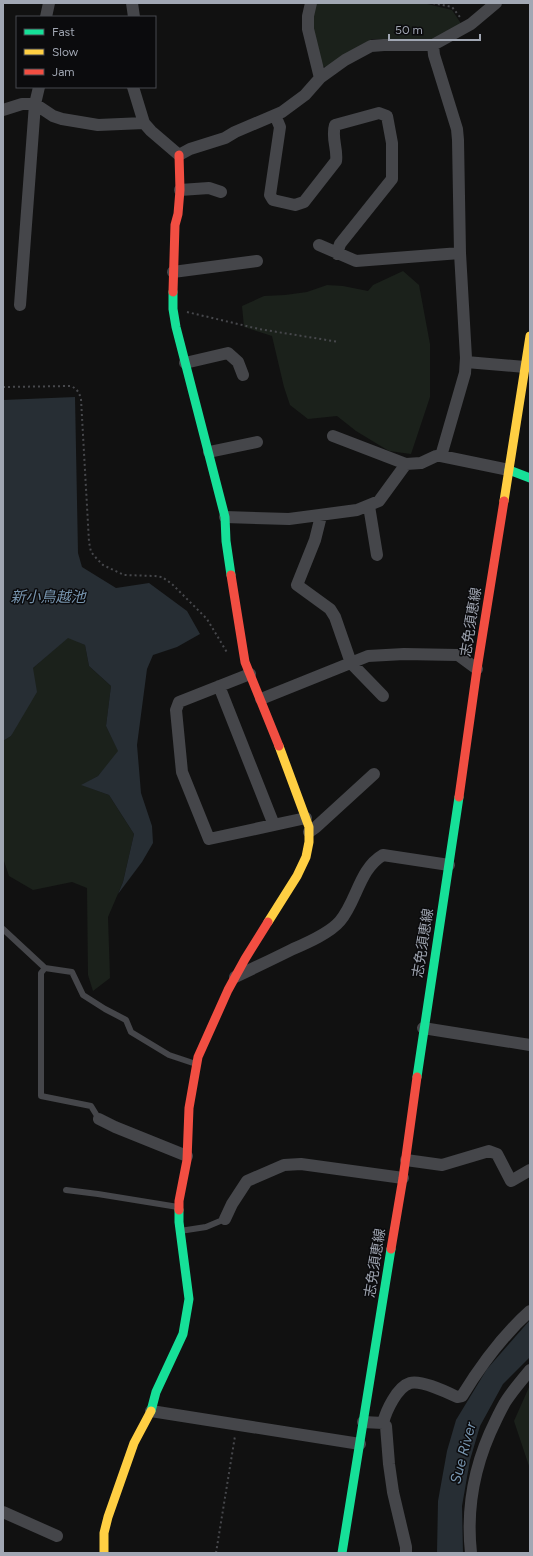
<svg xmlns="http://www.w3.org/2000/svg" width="533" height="1556" viewBox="0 0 533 1556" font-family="Figtree,'Noto Sans JP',sans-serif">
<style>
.green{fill:#1b211b}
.water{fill:#272e34}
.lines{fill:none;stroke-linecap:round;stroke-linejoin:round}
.path{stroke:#47484c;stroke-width:2;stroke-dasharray:2 3;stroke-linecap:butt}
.lane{stroke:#45464a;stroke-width:6}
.street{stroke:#45464a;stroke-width:12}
.fast{stroke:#16e098;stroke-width:9}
.slow{stroke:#ffcf43;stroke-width:9}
.jam{stroke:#f24e42;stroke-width:9}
.labels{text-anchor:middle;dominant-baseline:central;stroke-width:3;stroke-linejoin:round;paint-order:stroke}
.street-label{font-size:14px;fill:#a1a7b3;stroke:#0b0b0d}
.water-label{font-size:15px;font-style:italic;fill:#7795af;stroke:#0b0b0d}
</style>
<rect width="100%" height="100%" fill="#111"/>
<path class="green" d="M316 3H423L452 10 462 25 435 39H372L327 67 320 66 312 23Z
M403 271 419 285 430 344V397L411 454 389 451 356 431 337 416 308 419 290 405 284 387 272 336 244 327 242 306 264 296 285 295 307 292 327 285 343 286 368 291 373 285Z
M68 637 85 645 89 666 111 686 106 726 119 752 98 776 82 785 109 795 134 834 123 882 108 917 110 978 93 991 88 975 87 888 72 882 33 890 9 876 3 858V741L11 736 33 668Z
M530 1385V1469L514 1421Z"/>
<path class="water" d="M75 397 78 553 82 567 116 588 149 583 187 611 200 634 177 647 153 655 147 669 137 745 141 793 152 826 153 843 142 862 118 894 123 882 134 834 109 795 81 785 98 776 118 751 106 726 111 686 89 666 85 645 68 638 33 668 37 692 11 736 3 741V400Z
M530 1320V1357L503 1384 480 1426 470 1460 462 1506 463 1553H437L438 1501 447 1451 456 1420 487 1369Z"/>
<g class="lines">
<path class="path" d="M433 3 452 7 460 17
M187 312 259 329 339 342
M3 387 71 386C77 389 79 392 81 399L89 542 91 552 97 559 103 565 124 575 155 576 162 577 172 584 207 619 228 654
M216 1553 235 1436"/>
<path class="lane" d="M3 929 45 968
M99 1119 91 1106 41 1096V973L45 968 72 972 83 995 105 1009 126 1020 131 1032 169 1055 196 1064
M66 1190 98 1194 178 1207
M180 1231 206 1227 225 1219"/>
<path class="street" d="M132 3 134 17
M311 3 308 16V29L320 78
M46 17 49 3
M433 45 434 55 457 129 458 140 460 253 466 358 465 373 441 456
M133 87 144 123 151 131 179 155 190 149 225 138 235 132 282 112 305 95 320 78 345 60 371 46 384 45H433L471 24 496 3
M3 110 22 104H35L53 116 62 119 98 125 144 123
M275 115 280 127 270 195 273 200 295 205 304 202 336 161C338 149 331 138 335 125L379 113 387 116 392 143V179L340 244 337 254
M180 190 209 188 221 192
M319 245 356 261 460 253
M173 272 257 261
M20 305 35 104 39 87
M466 362 525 367
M185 363 228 353 238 362 243 375
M333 436 406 464
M209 452 257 442
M369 506 377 555
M321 516 315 540 297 585 330 609 335 617 351 663 383 696
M225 517 289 519 357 510 379 501 406 464 421 463 436 456H441L509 470
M250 674 179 702 176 710 182 772 209 839 306 818
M219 686 274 825
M261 699 368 656 404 654 458 655 477 669
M309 832 316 827 374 774
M235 977C254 968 273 959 293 949 307 943 330 933 340 921 357 901 359 869 383 855L449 865
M423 1028 530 1045
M99 1119 115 1127 187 1156
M406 1160 442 1165 489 1151 497 1154 511 1181 530 1170
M225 1219 232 1204 247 1181 284 1165 301 1164 403 1178
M151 1411 360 1444
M363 1422 383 1423 386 1426 389 1464 393 1492 406 1547V1553
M383 1423C386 1411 397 1387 410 1383 421 1380 447 1392 457 1397L462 1396C481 1365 503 1335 530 1311
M3 1512 57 1536
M471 1553C466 1507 475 1462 496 1420 499 1414 502 1407 506 1401 513 1390 522 1380 530 1370"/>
<path class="fast" d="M173 292V309L176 327 225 517 226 541 231 575
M509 470 530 478
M417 1077 459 797
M151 1411 156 1392 183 1334 189 1299 179 1222V1210
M342 1553 391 1249"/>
<path class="slow" d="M504 501 530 336
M268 922 297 876 306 857 309 842V827L279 746
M104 1553V1533L108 1517 134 1443 151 1411"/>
<path class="jam" d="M173 292 175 225 178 214 180 190 179 155
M231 575 245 662 279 746
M459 797 477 669 504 501
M179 1210V1201L187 1160 189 1108 198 1057 228 990 245 959 268 922
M391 1249 403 1178 417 1077"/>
</g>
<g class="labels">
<g class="street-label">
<text transform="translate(471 622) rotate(-81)">志免須恵線</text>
<text transform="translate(423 943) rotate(-81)">志免須恵線</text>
<text transform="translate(375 1263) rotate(-81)">志免須恵線</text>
</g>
<g class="water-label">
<text x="48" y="597">新小鳥越池</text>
<text transform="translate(463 1453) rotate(-75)">Sue River</text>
</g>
</g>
<rect width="533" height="1556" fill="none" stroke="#a1a7b3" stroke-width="8"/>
<rect x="16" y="16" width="140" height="72" fill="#0b0b0d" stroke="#47494f"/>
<rect x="24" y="29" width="20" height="6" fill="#16e098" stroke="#47494f"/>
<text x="52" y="36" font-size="12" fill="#a1a7b3">Fast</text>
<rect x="24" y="49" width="20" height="6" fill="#ffcf43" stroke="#47494f"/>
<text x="52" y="56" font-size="12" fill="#a1a7b3">Slow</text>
<rect x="24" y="69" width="20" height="6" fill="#f24e42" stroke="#47494f"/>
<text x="52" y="76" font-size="12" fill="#a1a7b3">Jam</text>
<path d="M389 34v6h91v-6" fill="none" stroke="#a1a7b3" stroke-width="2"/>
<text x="395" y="34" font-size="12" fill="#a1a7b3" stroke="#0b0b0d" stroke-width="3" paint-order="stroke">50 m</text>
</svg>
